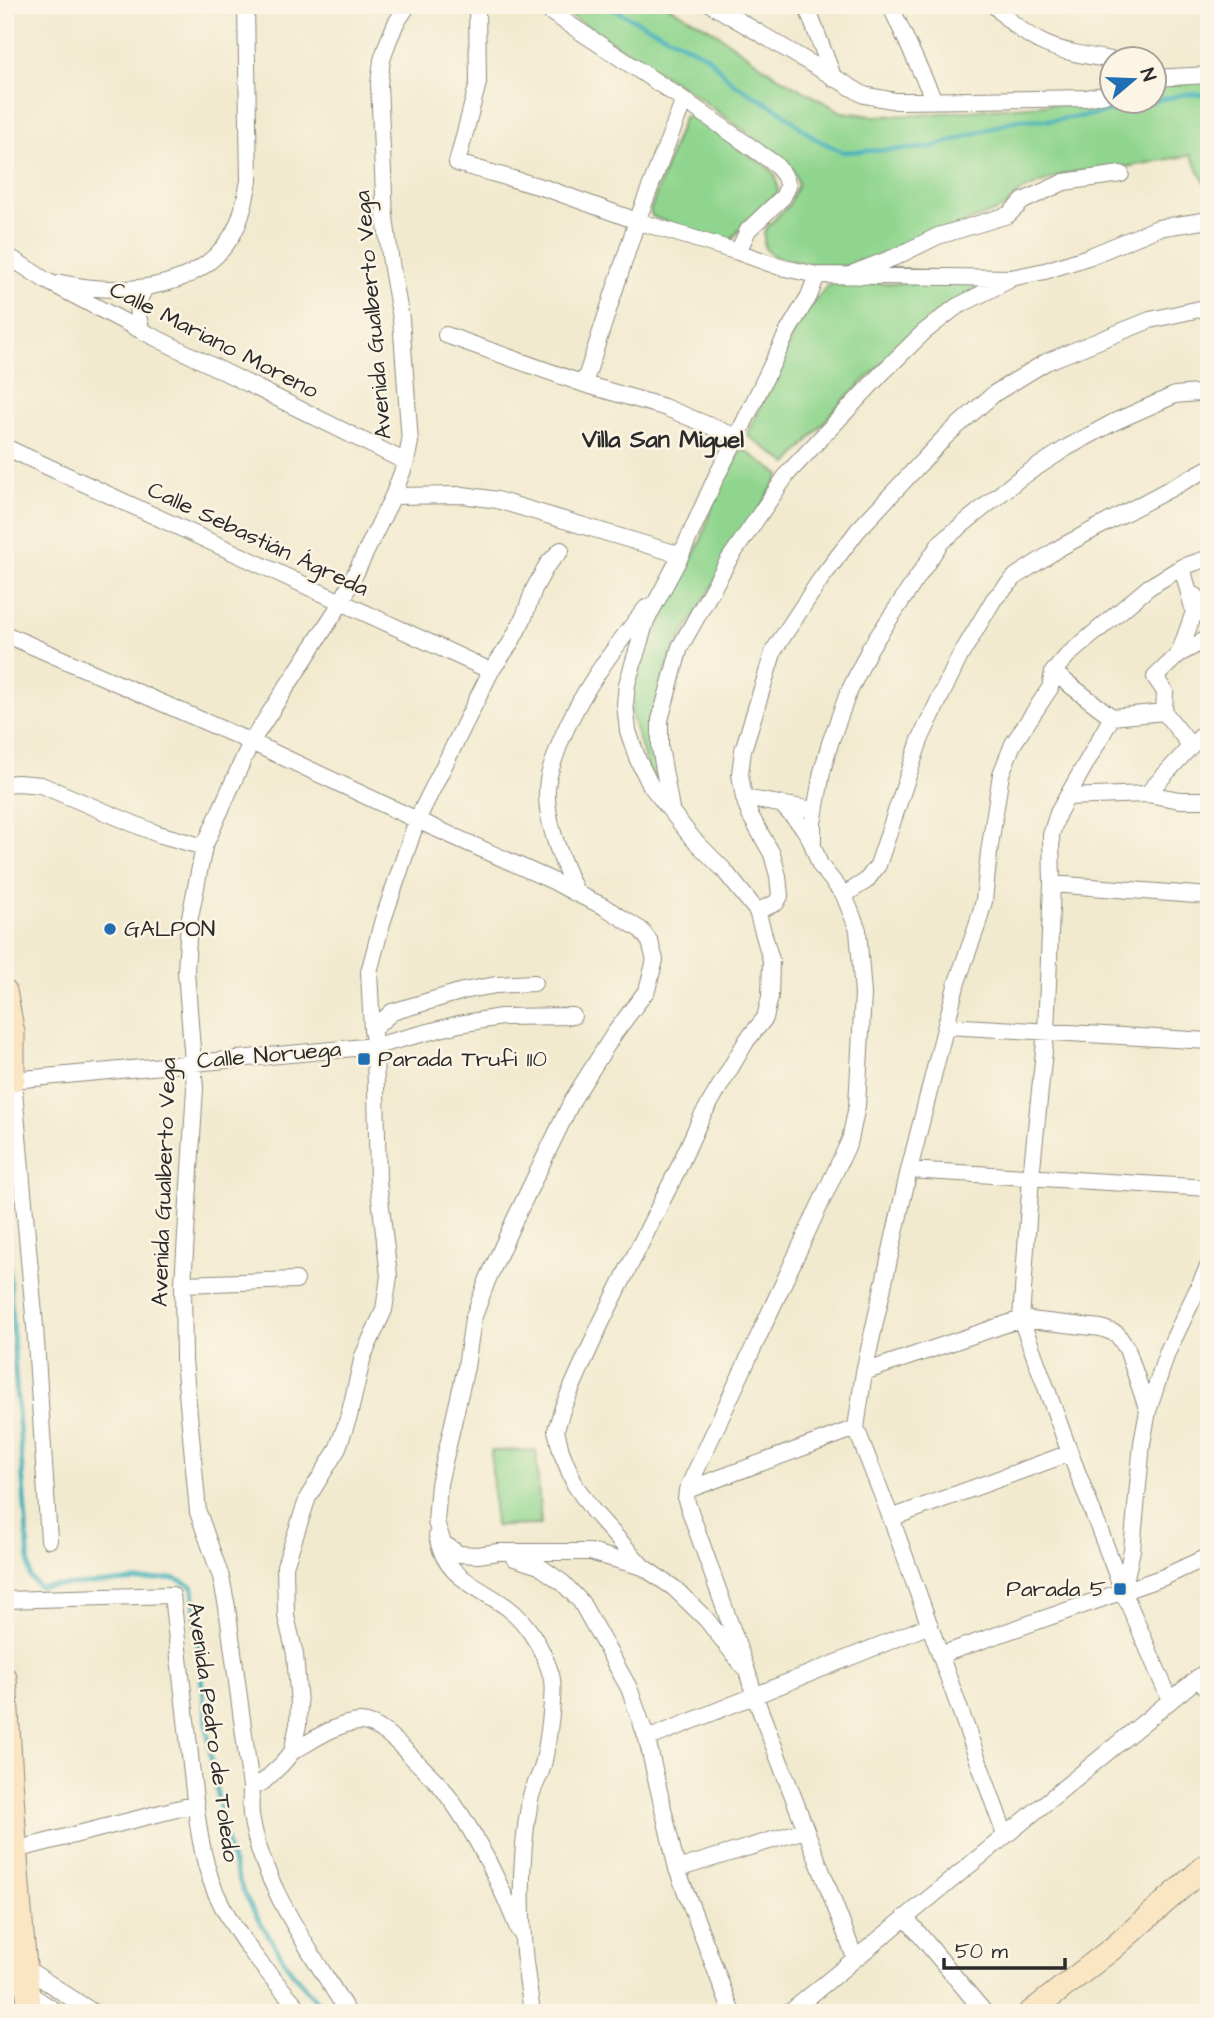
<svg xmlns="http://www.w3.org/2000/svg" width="1214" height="2018" viewBox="0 0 1214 2018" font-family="'Architects Daughter',sans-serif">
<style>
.green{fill:#90d58e;stroke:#5e805c;stroke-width:2}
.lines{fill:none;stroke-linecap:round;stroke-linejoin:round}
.stream{stroke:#40b0ba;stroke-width:4.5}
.street-casing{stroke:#8e8a7d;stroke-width:18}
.secondary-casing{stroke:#8e8a7d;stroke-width:25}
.street{stroke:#fff;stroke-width:16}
.secondary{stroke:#fbe6c4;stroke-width:23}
.poi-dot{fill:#1f6fb2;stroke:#fcf5e5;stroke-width:2.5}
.labels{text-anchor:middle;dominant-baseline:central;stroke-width:5;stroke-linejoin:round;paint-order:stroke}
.street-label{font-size:23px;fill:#2b2b2b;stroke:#fcf5e5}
.poi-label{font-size:23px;fill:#2b2b2b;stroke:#fcf5e5;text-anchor:start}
.neighbourhood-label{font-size:24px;font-weight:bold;fill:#2b2b2b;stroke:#fcf5e5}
</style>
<rect width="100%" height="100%" fill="#fcf5e5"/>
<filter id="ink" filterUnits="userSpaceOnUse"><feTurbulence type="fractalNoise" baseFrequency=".0143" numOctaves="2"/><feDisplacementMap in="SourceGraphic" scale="14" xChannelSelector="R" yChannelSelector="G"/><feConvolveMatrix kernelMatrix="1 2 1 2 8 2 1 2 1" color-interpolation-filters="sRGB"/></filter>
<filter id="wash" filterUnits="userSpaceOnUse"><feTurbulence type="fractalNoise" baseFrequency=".00686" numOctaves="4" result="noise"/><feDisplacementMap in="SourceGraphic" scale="28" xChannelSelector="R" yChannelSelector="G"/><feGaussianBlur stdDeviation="1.57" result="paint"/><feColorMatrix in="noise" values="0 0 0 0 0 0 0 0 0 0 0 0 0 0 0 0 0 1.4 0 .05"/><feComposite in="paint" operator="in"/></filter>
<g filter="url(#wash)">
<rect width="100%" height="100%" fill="#f2eacf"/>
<path class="green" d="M554 5H666L710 29 777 76 842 112 873 116 918 115 1112 99V102H1154L1155 84 1209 79V191L1191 155 1120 168 1066 173 1019 192 1006 207 857 266C842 268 784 263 772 255 768 253 766 249 764 246V233L769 225 789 205 798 184 794 172 782 158 692 93Z
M691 116 770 169 776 177 778 192 741 227 731 241 722 242 653 217 650 211 684 117Z
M970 283 983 285 906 341 841 403 788 464 747 435 797 327 808 309 829 284Z
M743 449 780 475 671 655 655 713 665 794 648 769 631 714 634 683 644 648 657 614 676 587 701 541 714 500 723 481Z
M536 1450 541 1525 495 1526 491 1451Z"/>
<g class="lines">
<path class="stream" d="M605 5 707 56 733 83 782 112 814 138 843 152 929 148 1017 120H1053L1091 115 1153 102
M1154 101 1186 94 1209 95
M5 1194 15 1370 30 1577 39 1587 175 1578 193 1587 200 1668 212 1767 229 1852 243 1891 257 1917 291 1971 327 2013"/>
</g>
</g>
<g filter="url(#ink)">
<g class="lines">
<g class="street-casing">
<path id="street" d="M477 5 478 83 457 163 548 189 637 221 738 252 780 267 817 275 1011 278 1045 271 1088 257 1158 228 1209 220
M540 5 684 100 775 164 784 175 788 186 783 197 748 230 738 252
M712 5 864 95 896 101 974 100 1086 98 1112 93
M806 5 834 79
M890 5 934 100
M994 5C1032 47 1059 51 1112 60
M1154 78 1209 75
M5 254 45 280 142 331 406 462
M854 273 895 257 938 236 1008 215 1023 201 1064 182 1121 174
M61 283C119 295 196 293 231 237 242 220 245 200 249 181L246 5
M142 331C136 313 135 305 145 288
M446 335 584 384 664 407 737 437
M584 384 637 221 684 100
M5 447 491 671
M393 496 463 495 497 500 681 555
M1196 596 1209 622
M5 634 251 742 417 820 553 881 577 894 603 906 641 930 650 942 655 960 647 990 614 1034 573 1099 514 1221 487 1281 473 1319 466 1367 439 1484 436 1522 443 1543 459 1554 478 1555 498 1552H590L643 1567
M1179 654 1194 612 1182 567
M1053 672 1112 717
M1164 712 1191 746
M5 784 18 783 41 785 158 834 204 847
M1147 794 1191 746 1209 729
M1067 797 1147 794 1180 800H1209
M744 798 814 810
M783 806 802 826 810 838 820 865 844 895 858 930 863 994 857 1106 850 1140 687 1490 686 1500 747 1671 755 1697 855 1958
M671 809 660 747V720L680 647 728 561 788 473 883 372 924 332 956 307 1009 280
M813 842V823L822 772 830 743 847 696 870 648 941 542 1020 478 1068 447 1114 422 1175 395 1209 392
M1052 884 1209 896
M577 894C562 862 542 816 548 780 549 773 552 766 554 760 572 703 610 653 646 608
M844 895 866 881 878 865 920 740 959 658 994 599 1016 576 1061 547 1209 468
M757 911 776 903 780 896 778 876 772 854 750 815 744 798 740 774 743 750 774 650 820 580 858 530 946 436 995 393 1046 362 1150 320 1209 307
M946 1026 1209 1041
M372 1030 392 1012 463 991 496 985 534 983
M909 1170 1209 1188
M183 1284 296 1280
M864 1372 1021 1319 1101 1328 1117 1334 1127 1349 1148 1411
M687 1490 856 1428
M891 1518 1070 1453
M437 1535C444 1578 477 1585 508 1608 528 1623 544 1651 551 1675 556 1691 547 1747 543 1765 540 1777 532 1788 530 1800 522 1845 520 1893 523 1938 524 1963 529 1988 532 2013
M49 1540 35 1326 13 1080 375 1046 459 1024 501 1017 573 1016
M514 1558 539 1566 563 1583 581 1602 629 1688 647 1739 677 1869 732 2013
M1123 1591 1132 1550 1142 1443 1148 1411 1167 1353 1209 1265
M5 1600 172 1595C178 1651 185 1708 191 1765 196 1807 199 1853 215 1891 236 1938 269 1975 303 2013
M940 1655 1164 1577 1209 1556
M747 1671 706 1619 674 1588 643 1567 593 1511 575 1485 561 1451 556 1430 563 1407 601 1323 678 1169 701 1118 747 1040 765 1018 770 997 771 960 757 911 723 869 693 839 651 786 638 760 628 731 625 704 627 684 646 621 681 555 716 477 737 437 788 331 809 296 817 275
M1197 1678 1209 1691
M1170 1700 1123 1591 1070 1453 1021 1319 1031 1177 1046 1032 1052 884 1051 835 1058 813 1112 717 1164 712 1165 692 1155 677 1179 654 1209 638
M647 1739 930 1625
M292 1752C312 1741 337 1722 361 1722 379 1723 397 1742 409 1754 420 1766 433 1777 443 1789 476 1832 499 1881 519 1931
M251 1787 263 1782 282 1764 292 1752 298 1725 299 1704 295 1654 286 1616 285 1566 308 1497 337 1450 349 1416 363 1356 384 1310 389 1276 378 1181 375 1046 372 1030 369 972 382 923 417 820 491 671 510 644 524 617 534 589 547 565 561 550
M1005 1835 891 1518 856 1428 864 1372 909 1170 957 982 977 926 984 901 989 852 1001 774 1013 744 1050 688 1053 672 1068 655 1149 587 1182 567 1209 558
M15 1850 196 1804
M677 1869 805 1830
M905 1917 985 2013
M24 1967 94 2013
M28 1993 58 2013
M348 2013C313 1954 260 1883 251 1814 250 1806 251 1796 251 1787L227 1607 221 1577 198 1512 184 1360 183 1284 195 1088 186 971 189 922 204 847 251 742 341 603 393 496 406 462 410 442 401 319 391 263 385 217 379 84 382 60 388 42 396 23 408 5
M789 2013 1209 1669"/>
</g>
<g class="secondary-casing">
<path id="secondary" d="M5 991 13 1033V1080H5
M5 1678C12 1790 17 1901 30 2013
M1030 2013 1113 1948 1209 1863"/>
</g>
<use href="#street" class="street"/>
<use href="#secondary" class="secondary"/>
</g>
</g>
<g class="poi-dot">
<circle cx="110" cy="929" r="7"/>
<rect x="357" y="1052" width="14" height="14" rx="3.5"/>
<rect x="1113" y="1582" width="14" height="14" rx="3.5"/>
</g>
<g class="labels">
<g class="street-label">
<text transform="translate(373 315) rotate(-95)">Avenida Gualberto Vega</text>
<text transform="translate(214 340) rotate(27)">Calle Mariano Moreno</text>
<text transform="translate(258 539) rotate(25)">Calle Sebastián Ágreda</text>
<text transform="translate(269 1055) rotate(-5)">Calle Noruega</text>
<text transform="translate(164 1182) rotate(-88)">Avenida Gualberto Vega</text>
<text transform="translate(213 1732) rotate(82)">Avenida Pedro de Toledo</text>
</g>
<g class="poi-label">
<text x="124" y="929">GALPON</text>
<text x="378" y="1059">Parada Trufi 110</text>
<text x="1106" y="1589" text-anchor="end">Parada 5</text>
</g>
<g class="neighbourhood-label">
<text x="663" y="440">Villa San Miguel</text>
</g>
</g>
<rect width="1214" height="2018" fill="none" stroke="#fcf5e5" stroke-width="28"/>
<g transform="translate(1133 80) rotate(71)"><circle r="33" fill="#fcf5e5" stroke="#a8a49b" stroke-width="2"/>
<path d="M0-5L12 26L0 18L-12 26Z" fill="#1f6fb2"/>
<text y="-10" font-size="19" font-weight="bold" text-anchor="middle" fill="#2b2b2b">N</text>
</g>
<path d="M944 1958v10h121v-10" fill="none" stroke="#2b2b2b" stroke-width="3.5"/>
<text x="955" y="1958" font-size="21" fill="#2b2b2b" stroke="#fcf5e5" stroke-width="5" paint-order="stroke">50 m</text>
</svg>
